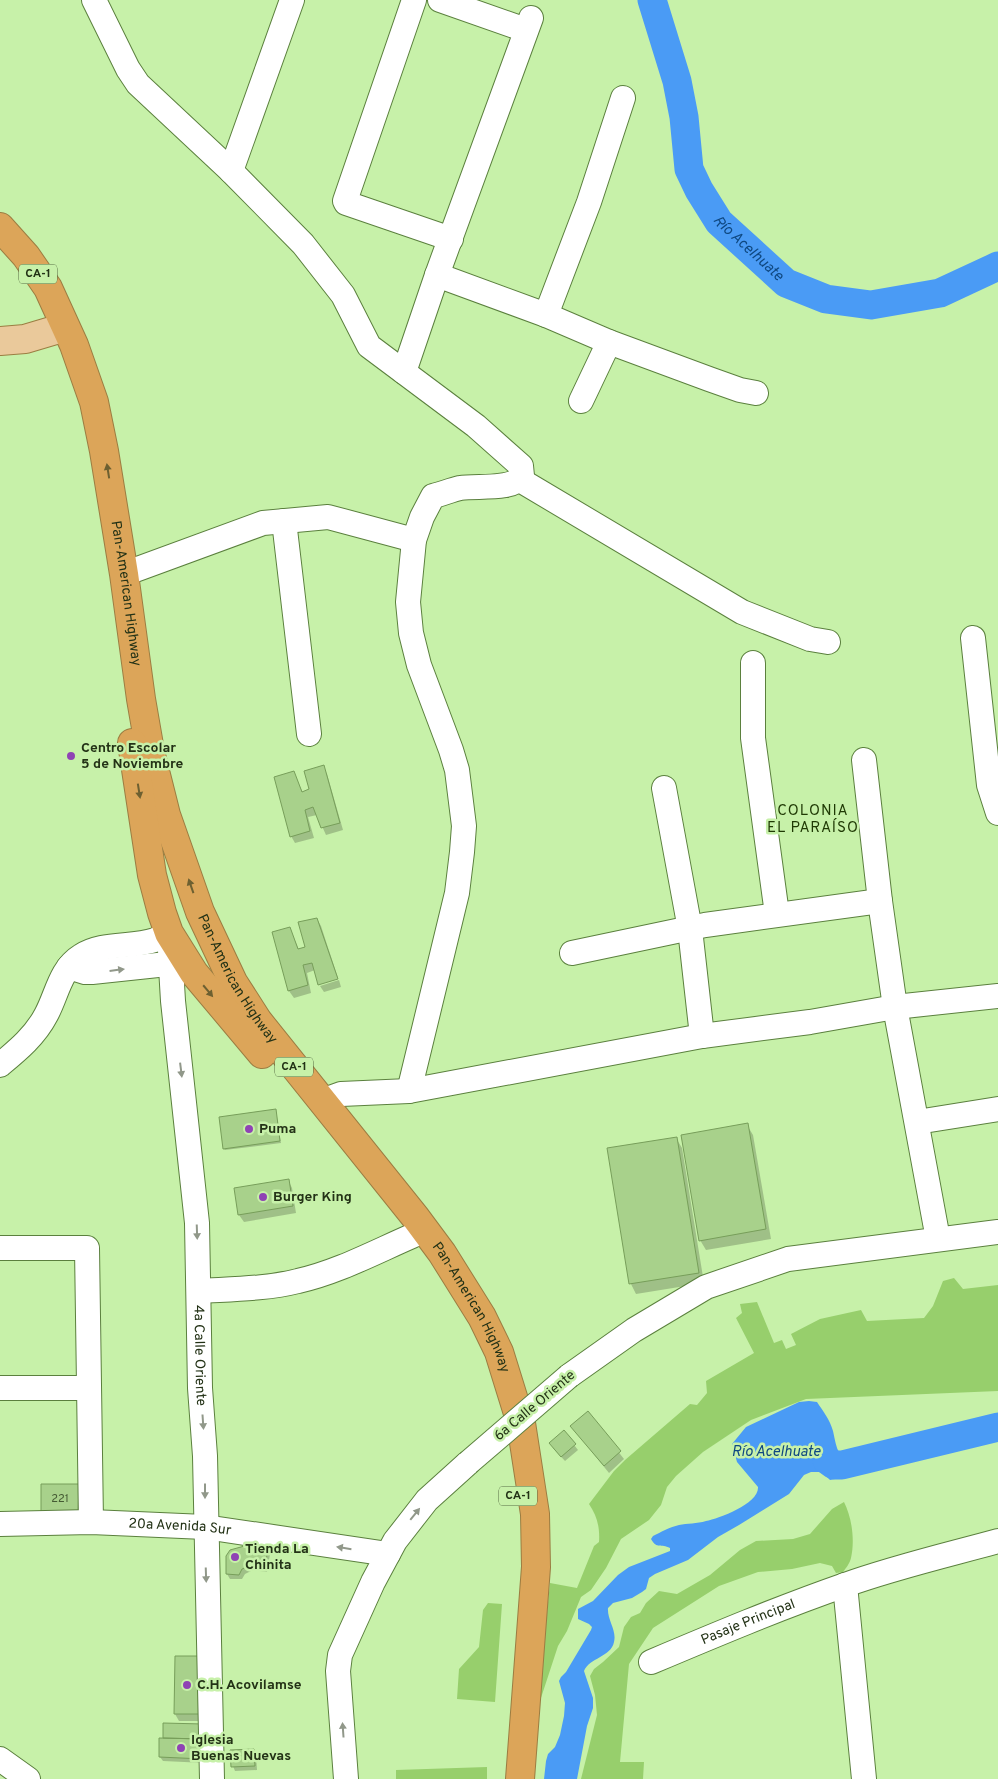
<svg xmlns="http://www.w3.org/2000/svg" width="998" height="1779" viewBox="0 0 998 1779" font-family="Overpass,sans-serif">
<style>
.green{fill:#97cf6c}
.water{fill:#4a9bf5}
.shadow{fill:#0003}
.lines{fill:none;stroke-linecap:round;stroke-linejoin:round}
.river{stroke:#4a9bf5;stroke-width:29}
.building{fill:#a8d18b;stroke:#779e5a}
.minor-casing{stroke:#5b803e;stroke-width:26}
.major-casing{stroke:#9b7d42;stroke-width:30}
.highway-casing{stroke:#9b7d42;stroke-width:30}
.minor{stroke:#fff;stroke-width:24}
.major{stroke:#eac99b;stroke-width:28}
.highway{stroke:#dca559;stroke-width:28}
.minor-bridge-casing{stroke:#5b803e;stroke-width:26;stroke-linecap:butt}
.minor-bridge{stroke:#fff;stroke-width:24}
.oneway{fill:#6d6031}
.oneway2{fill:#91988a}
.poi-dot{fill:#8f43b4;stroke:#c7f1a9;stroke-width:2}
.labels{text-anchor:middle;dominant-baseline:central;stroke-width:5;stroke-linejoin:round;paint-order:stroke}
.number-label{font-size:11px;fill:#445a33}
.shield{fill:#c7f1a9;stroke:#546b42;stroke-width:1}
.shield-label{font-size:12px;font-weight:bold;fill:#233216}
.street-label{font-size:14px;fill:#233216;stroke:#c7f1a9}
.poi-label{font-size:14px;font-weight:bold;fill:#233216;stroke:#c7f1a9;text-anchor:start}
.water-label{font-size:15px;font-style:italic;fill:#0f4881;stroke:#c7f1a9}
.neighbourhood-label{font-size:15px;letter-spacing:1px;fill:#1f3904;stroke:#c7f1a9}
</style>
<rect width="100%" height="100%" fill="#c7f1a9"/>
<path class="green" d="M954 1278 963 1289 998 1285V1391L806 1399 751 1420 703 1452 676 1476 667 1487 661 1505 649 1520 621 1539 606 1568 591 1590 581 1597 567 1631 558 1646 537 1710 550 1583 577 1588 594 1546 599 1542C600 1527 597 1516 589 1504L614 1471 625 1460 690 1404 697 1405 707 1393 706 1381 754 1353 736 1318 742 1313 740 1304 757 1302 774 1343 782 1340 786 1349 796 1345 791 1334 820 1319 861 1310 867 1321 924 1318 933 1306 943 1281Z
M844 1502C852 1518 855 1540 851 1558 850 1563 846 1568 843 1572L836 1573 832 1566 820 1563 792 1569 758 1572 719 1586 653 1628 629 1664 620 1762H644L643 1779H581L597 1715 595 1695 590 1676 594 1669 603 1662 619 1647 624 1627 631 1617 640 1613 646 1603 659 1591 677 1594 710 1575 740 1550 756 1541 793 1539 810 1534 832 1509Z
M488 1603 502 1604 495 1702 457 1699 459 1669 479 1647 483 1610Z
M487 1767V1779H396V1770Z"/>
<path class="water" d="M809 1401 817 1402C823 1411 830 1420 833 1431 835 1440 836 1447 840 1455L863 1460 835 1479 830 1480 822 1472H811L804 1475 789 1494 739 1525 718 1537 688 1560 655 1574 649 1578 646 1589 642 1592 632 1598 613 1603 608 1608C607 1620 617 1630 614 1642 611 1657 589 1658 584 1671L593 1698V1708L587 1726 577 1779H544L546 1761 548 1754 555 1747 560 1735 564 1716 565 1703 559 1681 561 1677 566 1672 591 1630 592 1627 589 1624 578 1619V1609L593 1601 618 1575 629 1567 670 1551V1548C661 1543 657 1550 651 1539L653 1536C661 1532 670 1527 679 1525 687 1523 697 1524 706 1521 719 1518 759 1504 758 1487L737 1462 732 1444 746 1427 799 1402Z"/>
<path class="shadow" d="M323 767 327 774 343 830 326 835 317 815 308 817 314 838 295 843 291 836 293 772 303 793 311 790Z
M317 919 321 926 338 978 319 983 315 970 307 973 311 993 294 998 289 991 273 933 290 929 299 950 306 948Z
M339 980 341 987 324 992 320 986Z
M276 1112 281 1143 225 1150 224 1149Z
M747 1125 753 1135 771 1239 706 1250 700 1240Z
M676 1138 682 1148 704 1283 636 1294 631 1284 608 1149Z
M288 1180 292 1188 296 1213 244 1222 239 1215 235 1189Z
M588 1413 624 1459 609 1473 572 1427Z
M564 1432 578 1450 565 1461 553 1448Z
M267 1549 270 1554 267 1572 253 1570 245 1574 242 1579H230L227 1574 228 1556Z
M176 1657 204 1721H179L175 1714Z
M164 1724 202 1725 205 1763 163 1761 160 1757 164 1739Z
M253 1750 256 1755 257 1770 235 1771 233 1766Z"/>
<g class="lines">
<g class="river">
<path id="s1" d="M652 0 677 81 684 117 689 169 699 190 719 222 786 283 826 299 871 305 940 293 998 266"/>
<path d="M827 1460 834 1465H842L998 1427"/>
</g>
</g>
<path class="building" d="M324 765 340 823 321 828 313 807 305 810 310 831 290 837 274 777 294 771 302 792 309 789 304 771Z
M317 918 338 979 318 985 312 963 303 965 308 985 288 991 272 932 290 927 298 949 305 947 298 922Z
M276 1109 280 1141 223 1149 219 1117Z
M748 1123 766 1229 699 1241 681 1135Z
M677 1137 699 1273 629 1284 607 1148Z
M289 1179 293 1206 238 1215 234 1188Z
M588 1411 621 1451 604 1466 570 1426Z
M564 1430 576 1444 561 1457 549 1443Z
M41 1484H79L78 1515H41Z
M248 1545 268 1548 265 1568 250 1566 242 1569 239 1575 226 1574V1556L230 1550Z
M175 1656H201L200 1714H174Z
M163 1723 203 1724V1739L163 1738Z
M159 1738 203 1739V1759L159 1757Z
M254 1749 255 1766 231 1767 230 1750Z"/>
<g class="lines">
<g class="minor-casing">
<g id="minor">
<path d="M94 0 128 69 138 84 231 171 303 244 343 295 369 346 476 426 521 466 522 476C512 491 477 485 460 488 451 490 442 494 433 496L422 517 414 540 408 602 411 633 419 665 451 750 457 770 464 826 462 852 457 893 409 1091"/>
<path d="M414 0 345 201 346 203 451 239"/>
<path d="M440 0 526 30"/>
<path d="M231 171 292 0"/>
<path d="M437 275 546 315 609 342 709 379 740 390 756 393"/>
<path d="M546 315 589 202 623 98"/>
<path d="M404 372 437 275 531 18"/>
<path d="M581 401 609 342"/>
<path d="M520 480 742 612 810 639 828 642"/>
<path d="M284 521 309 734"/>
<path d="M124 574 263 523 328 517 414 540"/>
<path d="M973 638 989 785 998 813"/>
<path d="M753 663V738L777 914"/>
<path d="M864 760 880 901 895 1007 938 1239"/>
<path d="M664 788 690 929 702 1036"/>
<path d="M572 953 705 925 880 901"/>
<path d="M69 967 85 972H92L186 962"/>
<path id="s2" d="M0 1065C18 1050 35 1036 46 1015 57 995 60 969 81 956 102 942 132 948 155 940 160 938 165 935 169 933L173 1001 197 1223 200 1388 205 1456 212 1779"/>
<path d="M324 1103 330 1098 341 1094 409 1091 702 1036 810 1022 895 1007 998 996"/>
<path d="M917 1122 998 1109"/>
<path d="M0 1248H87L91 1522"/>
<path d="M199 1291C232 1289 266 1289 298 1281 338 1272 375 1252 412 1236"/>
<path d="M569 1376 634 1330 706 1287 788 1259 998 1232"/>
<path d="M0 1388H89"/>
<path id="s3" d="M0 1524 91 1522 205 1527 388 1554"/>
<path d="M845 1585 864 1779"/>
<path id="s4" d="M651 1662C715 1635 779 1608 845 1585 895 1567 947 1555 998 1541"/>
<path d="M0 1759 28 1779"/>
<path d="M346 1779 338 1671 340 1655 373 1582 395 1541 427 1500 468 1463"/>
</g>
</g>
<g class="major-casing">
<path id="major" d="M0 341 25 339 62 328"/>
</g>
<g class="highway-casing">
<g id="highway">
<path id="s5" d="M0 227 26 256 48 288 74 345 94 402 104 451 124 574 141 699 150 751 166 815 200 912 233 982 258 1021 416 1218 442 1253 482 1317 499 1352 521 1423 535 1514 536 1567 520 1779"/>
<path d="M132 743 152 875 162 913 169 933 194 973 262 1054"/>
</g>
</g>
<use href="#minor" class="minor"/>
<use href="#major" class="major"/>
<use href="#highway" class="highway"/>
<g class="minor-bridge-casing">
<path id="minor-bridge" d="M468 1463 569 1376"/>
</g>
<use href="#minor-bridge" class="minor-bridge"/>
</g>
<defs><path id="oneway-solid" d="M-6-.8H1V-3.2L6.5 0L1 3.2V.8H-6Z" transform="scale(1.25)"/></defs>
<g class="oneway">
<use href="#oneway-solid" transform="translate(108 471) rotate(-99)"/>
<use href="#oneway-solid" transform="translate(139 791) rotate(81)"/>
<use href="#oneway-solid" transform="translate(191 886) rotate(-109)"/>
<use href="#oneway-solid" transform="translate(208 991) rotate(50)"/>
</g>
<g class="oneway2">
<use href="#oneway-solid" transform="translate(117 970) rotate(-7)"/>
<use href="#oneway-solid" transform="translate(181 1070) rotate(83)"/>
<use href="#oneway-solid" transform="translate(197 1232) rotate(88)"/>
<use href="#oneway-solid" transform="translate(203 1422) rotate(86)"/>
<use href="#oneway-solid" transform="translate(205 1491) rotate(90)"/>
<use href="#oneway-solid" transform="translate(415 1514) rotate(-51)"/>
<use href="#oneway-solid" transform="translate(344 1548) rotate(-171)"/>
<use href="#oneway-solid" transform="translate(206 1575) rotate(88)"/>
<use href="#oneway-solid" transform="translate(343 1730) rotate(-94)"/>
</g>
<g class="poi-dot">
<circle cx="71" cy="756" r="5"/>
<circle cx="249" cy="1129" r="5"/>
<circle cx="263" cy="1197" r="5"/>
<circle cx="235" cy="1557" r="5"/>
<circle cx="187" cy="1685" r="5"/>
<circle cx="181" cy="1748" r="5"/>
</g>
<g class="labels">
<g class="number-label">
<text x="60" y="1499">221</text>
</g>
<g class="shield">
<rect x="19" y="264.5" width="38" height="19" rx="4"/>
<rect x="275" y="1057.5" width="38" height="19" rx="4"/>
<rect x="499" y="1486.5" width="38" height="19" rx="4"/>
</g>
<g class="shield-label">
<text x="38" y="274">CA-1</text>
<text x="294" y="1067">CA-1</text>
<text x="518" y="1496">CA-1</text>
</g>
<g class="street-label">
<text stroke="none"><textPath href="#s5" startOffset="395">Pan-American Highway</textPath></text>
<text stroke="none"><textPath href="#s5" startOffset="800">Pan-American Highway</textPath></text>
<text stroke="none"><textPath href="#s5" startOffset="1205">Pan-American Highway</textPath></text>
<text stroke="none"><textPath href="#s2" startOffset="654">4a Calle Oriente</textPath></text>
<text transform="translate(535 1406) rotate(-40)">6a Calle Oriente</text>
<text stroke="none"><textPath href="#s3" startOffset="180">20a Avenida Sur</textPath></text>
<text stroke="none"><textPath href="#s4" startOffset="105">Pasaje Principal</textPath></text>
</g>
<g class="poi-label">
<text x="81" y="748">Centro Escolar<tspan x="81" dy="16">5 de Noviembre</tspan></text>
<text x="259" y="1129">Puma</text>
<text x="273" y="1197">Burger King</text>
<text x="245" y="1549">Tienda La<tspan x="245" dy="16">Chinita</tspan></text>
<text x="197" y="1685">C.H. Acovilamse</text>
<text x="191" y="1740">Iglesia<tspan x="191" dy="16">Buenas Nuevas</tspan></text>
</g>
<g class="water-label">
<text stroke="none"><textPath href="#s1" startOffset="274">Río Acelhuate</textPath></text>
<text x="776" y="1452">Río Acelhuate</text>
</g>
<g class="neighbourhood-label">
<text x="813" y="811">COLONIA<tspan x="813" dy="17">EL PARAÍSO</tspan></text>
</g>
</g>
</svg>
